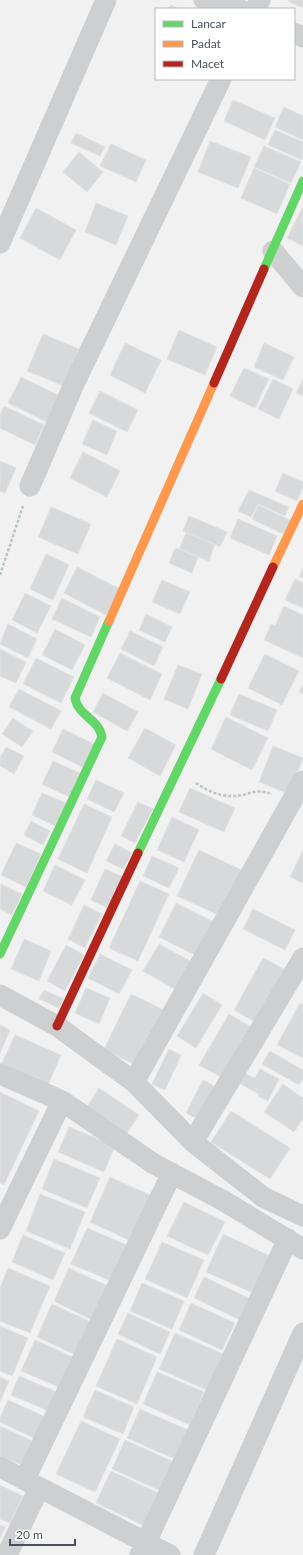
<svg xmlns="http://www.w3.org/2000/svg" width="303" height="1555" viewBox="0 0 303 1555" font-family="Lato,sans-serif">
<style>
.building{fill:#d8d9db;stroke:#e2e2e3}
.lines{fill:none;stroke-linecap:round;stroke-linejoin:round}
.path{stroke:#bbc5c3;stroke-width:2.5;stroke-dasharray:3 2;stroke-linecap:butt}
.street{stroke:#cdcfd1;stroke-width:21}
.fast{stroke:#63d668;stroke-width:9}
.slow{stroke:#ff974d;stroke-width:9}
.jam{stroke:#b3261e;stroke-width:9}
</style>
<rect width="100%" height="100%" fill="#f1f1f1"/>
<path class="building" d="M303 0V8L288 1V0Z
M171 5 179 9H168Z
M233 100 275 118 265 140 224 121Z
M284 107 303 116V140L275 127Z
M275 130 303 142 302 160 268 145Z
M76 133 105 147 100 156 71 143Z
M210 141 251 157 238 188 198 172Z
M111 144 146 160 136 182 100 166Z
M264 146 301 162 291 183 254 167Z
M79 152 103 172 87 192 63 172Z
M254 168 290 184 277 214 241 198Z
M96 203 128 216 116 245 85 232Z
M303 206V246L287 238Z
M36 208 76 230 60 260 20 238Z
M179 330 217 347 205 375 167 359Z
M43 334 79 349 64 386 27 371Z
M125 343 161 360 145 393 110 375Z
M264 343 294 357 283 380 254 367Z
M244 368 269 379 255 408 230 396Z
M21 377 62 397 49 423 8 403Z
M273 379 293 389 279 419 258 409Z
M303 379V396L296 393Z
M100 391 138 410 127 432 89 413Z
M4 406 44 425 35 445 0 428V415Z
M93 420 117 431 107 455 82 444Z
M83 452 120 471 107 497 70 478Z
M0 461 16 468 5 493 0 491Z
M283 473 303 482V487L297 501 275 491Z
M249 490 289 507 285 516 258 504 251 517 238 511Z
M258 505 292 521 285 535 252 519Z
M51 507 91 524 78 554 38 537Z
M189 516 227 532 220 547 183 531Z
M238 519 277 536 269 555 230 538Z
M186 533 215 544 209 561 179 549Z
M175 548 198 557 192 573 169 563Z
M46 554 69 565 53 600 30 589Z
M77 567 120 589 106 615 64 593Z
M303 568V578L299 577Z
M295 579 303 583V608L285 600Z
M162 580 190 592 180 614 152 602Z
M25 593 51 606 37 633 12 620Z
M62 598 100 617 91 637 52 619Z
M284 606 303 615V658L264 640 271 624 275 626Z
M146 614 172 627 165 642 139 630Z
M8 624 37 639 28 658 0 644Z
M55 629 85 645 72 670 42 655Z
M130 631 163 647 154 666 121 649Z
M0 649 26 662 16 683 0 676Z
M120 653 162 674 150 700 107 678Z
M265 654 299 671 282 705 248 688Z
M36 658 74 677 61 703 23 684Z
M178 665 202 674 188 709 164 699Z
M303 684V694L299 692Z
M19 689 61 711 51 729 9 707Z
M103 693 138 712 127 731 93 712Z
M239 694 277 710 268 731 230 715Z
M226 717 268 738 252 770 211 749Z
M13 718 33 731 22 747 2 734Z
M145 728 176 745 160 776 128 758Z
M63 729 96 745 84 768 52 752Z
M273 746 303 758 289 794 259 782Z
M6 747 24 756 14 774 0 766V758Z
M53 761 80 773 69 797 42 784Z
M96 780 124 793 114 812 87 799Z
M190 788 235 808 224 832 179 812Z
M42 793 66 803 55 826 32 815Z
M138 802 153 809 135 843 121 836Z
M84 804 112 817 87 873 58 859Z
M172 817 199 830 184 862 157 850Z
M31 821 50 831 43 845 24 835Z
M16 843 41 854 26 887 1 875Z
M115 844 132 853 123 869 106 861Z
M199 850 244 871 223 917 177 896Z
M303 850V883L290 877Z
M152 856 179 868 169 888 143 876Z
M55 865 85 880 72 905 43 891Z
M105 869 123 877 108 908 91 900Z
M140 881 169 894 138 961 109 948Z
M1 884 22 894 12 915 0 909Z
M176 903 216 923 199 957 159 937Z
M84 905 102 914 85 948 68 939Z
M253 909 295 930 285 950 243 929Z
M24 939 51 951 39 981 11 969Z
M159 944 194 963 178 991 143 971Z
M66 945 84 955 65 991 47 981Z
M100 954 132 970 119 994 88 978Z
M263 958 284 969 255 1022 234 1010Z
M86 988 110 998 99 1024 75 1013Z
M44 990 64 999 59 1008 39 999Z
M203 993 222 1005 196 1048 177 1036Z
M131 994 164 1010 137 1066 104 1049Z
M300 1003 303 1005V1058L277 1045Z
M229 1014 251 1027 221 1077 199 1065Z
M0 1025 10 1030 0 1053Z
M15 1035 61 1055 46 1089 0 1067Z
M169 1049 181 1055 165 1090 152 1084Z
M270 1051 303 1070V1079L299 1085 262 1064Z
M260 1069 279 1079 268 1101 258 1096 259 1094 239 1083 244 1073 255 1078Z
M203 1080 217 1087 201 1121 186 1113Z
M283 1084 303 1098V1119L294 1132 264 1112Z
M99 1088 139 1115 125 1136 85 1110Z
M0 1092 39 1111 4 1185 0 1183Z
M231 1111 290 1148 270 1179 211 1142Z
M69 1127 115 1146 104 1172 58 1152Z
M54 1159 100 1178 87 1208 42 1189Z
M110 1177 152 1196 131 1241 90 1222Z
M40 1194 85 1212 70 1249 26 1231Z
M184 1202 225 1222 208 1255 167 1236Z
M87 1228 127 1245 111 1281 71 1264Z
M223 1234 270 1256 253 1293 206 1272Z
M23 1235 65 1253 53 1280 12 1262Z
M162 1242 204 1260 187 1298 145 1279Z
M8 1268 50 1286 30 1333 0 1321V1288Z
M69 1268 108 1286 92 1320 54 1301Z
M204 1277 251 1299 240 1320 194 1298Z
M142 1283 184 1301 172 1329 130 1311Z
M191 1303 235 1323 222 1350 179 1330Z
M52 1304 91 1322 76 1355 37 1337Z
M128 1313 170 1332 160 1354 118 1334Z
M0 1326 28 1338 12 1376 0 1371Z
M175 1333 223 1354 207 1390 159 1369Z
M117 1339 157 1357 137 1404 96 1386Z
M35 1340 75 1358 61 1388 21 1371Z
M157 1372 204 1392 190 1425 143 1404Z
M19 1376 59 1393 51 1412 11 1395Z
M0 1377 9 1381 0 1402Z
M95 1390 134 1407 123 1434 83 1417Z
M8 1400 48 1418 38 1440 0 1422V1418Z
M140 1409 188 1430 175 1459 127 1438Z
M81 1421 120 1439 95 1492 56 1474Z
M0 1426 37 1443 27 1467 0 1456Z
M125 1440 174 1462 161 1491 112 1469Z
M111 1471 160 1494 145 1526 96 1503Z
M0 1485 23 1496 10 1523 0 1519Z
M0 1525 5 1527 0 1538Z"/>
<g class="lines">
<path class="path" d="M0 575 23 506
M196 783C205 790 219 796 231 796 249 797 252 787 272 794"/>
<path class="street" d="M204 0 239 9
M255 9 260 0
M294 33 303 37
M0 243 106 0
M273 251 303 287
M30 486 74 384 221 79
M0 995 57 1026 134 1082 193 1142 263 1197 303 1216
M0 1074 62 1101 154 1164 224 1201 303 1249
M134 1082 303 781
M193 1142 303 958
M0 1229 62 1101
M0 1467 170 1555
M25 1479 172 1173
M7 1555 39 1488
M140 1555 288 1239
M204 1555 303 1333"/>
<path class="fast" d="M264 269 303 181
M138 853 221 679
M0 954 102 737C99 719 78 716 75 698L109 621"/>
<path class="slow" d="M273 567 303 504
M109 621 214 383"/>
<path class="jam" d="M214 383 264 269
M221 679 273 567
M57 1026 138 853"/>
</g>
<rect x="155" y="8" width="140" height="72" fill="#ffffff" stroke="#b6b9bd"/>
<rect x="163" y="21" width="20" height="6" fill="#63d668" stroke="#b6b9bd"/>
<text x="191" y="28" font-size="12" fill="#49505b">Lancar</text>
<rect x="163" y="41" width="20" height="6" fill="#ff974d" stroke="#b6b9bd"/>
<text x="191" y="48" font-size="12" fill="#49505b">Padat</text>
<rect x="163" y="61" width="20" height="6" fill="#b3261e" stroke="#b6b9bd"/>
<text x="191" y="68" font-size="12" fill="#49505b">Macet</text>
<path d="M10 1539v6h65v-6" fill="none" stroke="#49505b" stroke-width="2"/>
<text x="16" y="1539" font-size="12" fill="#49505b" stroke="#ffffff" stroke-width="3" paint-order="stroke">20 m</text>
</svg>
